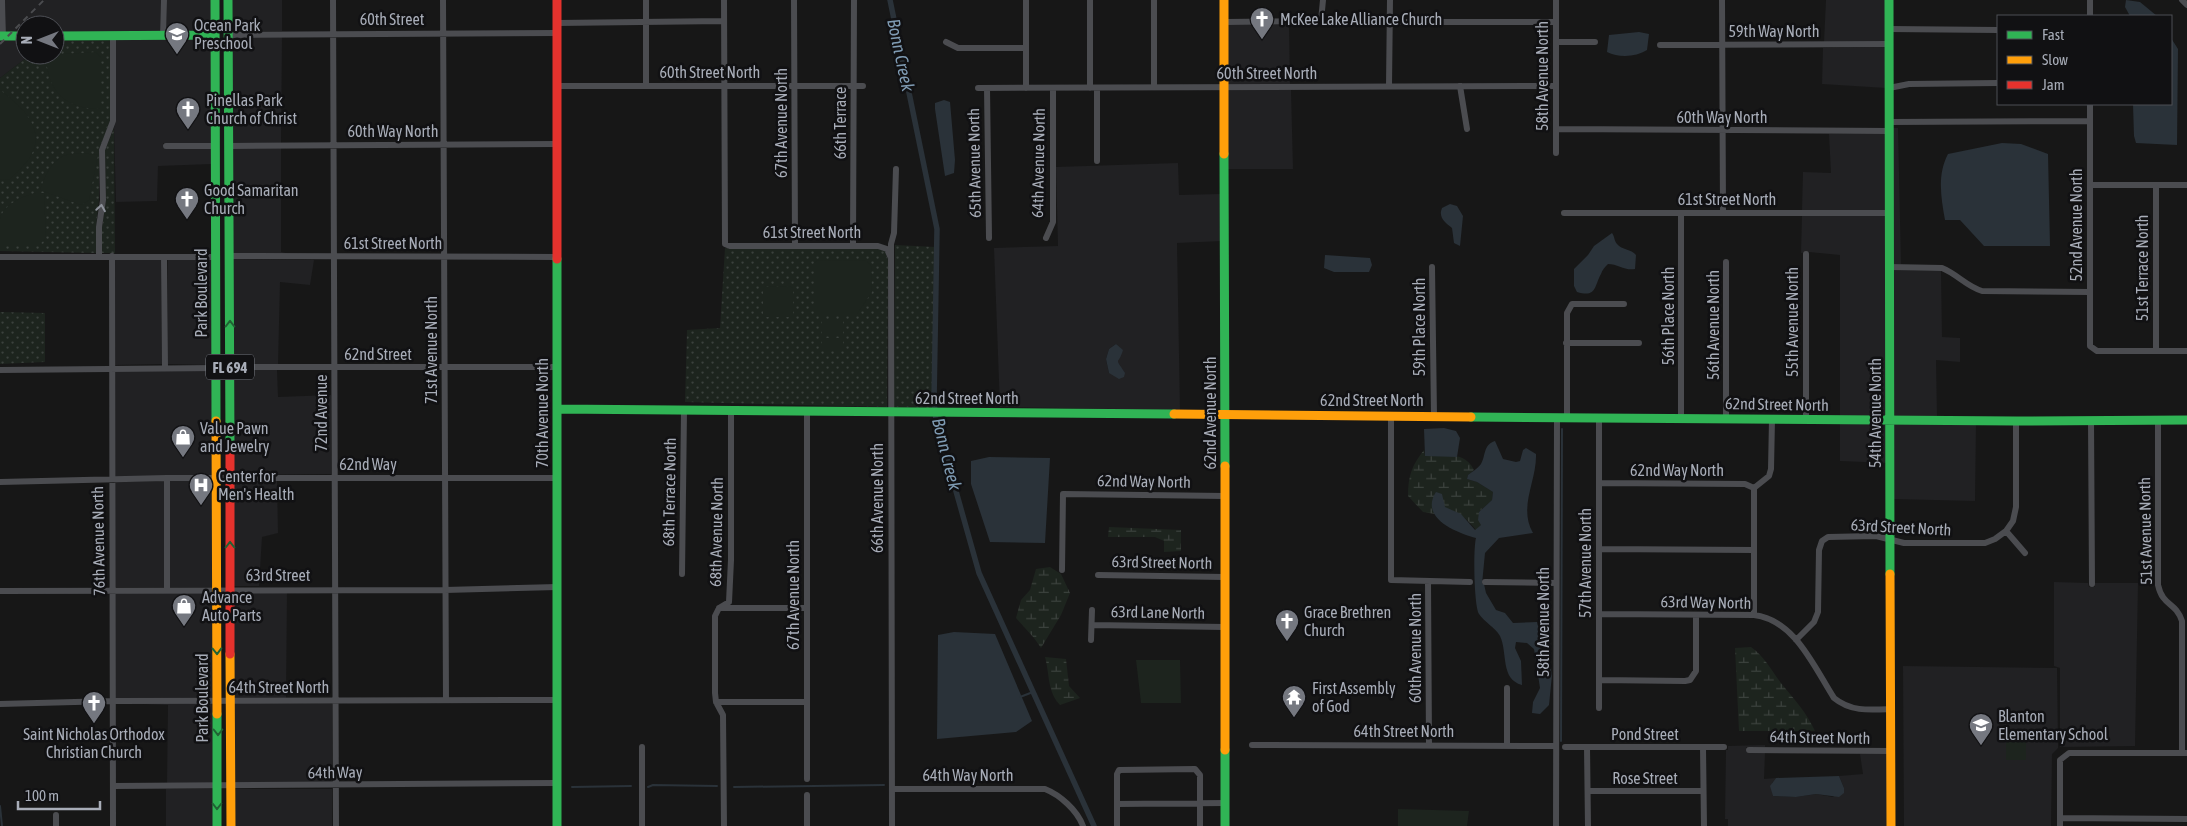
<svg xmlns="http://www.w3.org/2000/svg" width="2187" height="826" viewBox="0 0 2187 826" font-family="'Asap Condensed',sans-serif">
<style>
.built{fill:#212123;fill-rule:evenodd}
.wetland{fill:url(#wetland-marsh)}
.park{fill:url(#park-dots)}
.pitch{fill:#1d241e}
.water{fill:#2a3239}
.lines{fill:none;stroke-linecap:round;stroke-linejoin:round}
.stream{stroke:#2a3239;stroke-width:2}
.canal{stroke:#2a3239;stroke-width:5.5}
.street{stroke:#4b4c50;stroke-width:6}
.fast{stroke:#30b455;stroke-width:9}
.slow{stroke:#ff9f0a;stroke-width:9}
.jam{stroke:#e5322d;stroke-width:9}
.rail{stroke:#4b4c4f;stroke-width:2;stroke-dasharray:6 5;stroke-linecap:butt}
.oneway{stroke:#8c9099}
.oneway2{stroke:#206234}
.labels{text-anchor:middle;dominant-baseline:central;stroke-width:5;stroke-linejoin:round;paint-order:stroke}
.shield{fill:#111113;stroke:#7b7e86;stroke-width:1}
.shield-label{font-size:15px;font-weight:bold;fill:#a8adb8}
.street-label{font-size:16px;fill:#a8adb8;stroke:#111113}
.poi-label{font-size:16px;fill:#a8adb8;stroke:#111113;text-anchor:start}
.water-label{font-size:18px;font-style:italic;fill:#7f9bb3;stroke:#111113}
</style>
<defs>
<pattern id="wetland-marsh" width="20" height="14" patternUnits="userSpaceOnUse" patternTransform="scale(1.25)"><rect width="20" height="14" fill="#1d241e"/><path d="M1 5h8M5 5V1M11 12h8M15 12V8" fill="none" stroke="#3b413d"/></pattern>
<pattern id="park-dots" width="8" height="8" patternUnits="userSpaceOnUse" patternTransform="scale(1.25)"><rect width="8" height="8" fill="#1d241e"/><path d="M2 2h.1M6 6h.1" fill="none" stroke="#3b413d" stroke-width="1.8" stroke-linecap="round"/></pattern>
</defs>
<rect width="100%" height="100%" fill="#171717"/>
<path class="built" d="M5 0H161L160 33H55V25H25V33H6Z
M167 0H212V32L166 33Z
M232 0H282V31L232 32Z
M1826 0H1886V42H1824Z
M1228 25H1289L1290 84H1227Z
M232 37H282L281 143H232Z
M212 38V143H163V148L212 149V164L158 166 157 201 116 202 114 128 116 121V39Z
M0 39H25V55H30L0 78Z
M1886 47V88L1822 84 1823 48Z
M1227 90H1291L1293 169H1228Z
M1892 128H1898L1901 264H1893Z
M1829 134H1886V210H1802L1803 172 1831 173Z
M232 148H281V252L291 254 232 253Z
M1178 163 1179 195 1220 194 1222 241 1177 243 1180 410 1000 407 994 248 1058 246 1056 167ZM1116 344 1121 354 1118 358V363L1121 367 1109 373 1106 359 1109 349Z
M1802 216H1886L1887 417H1840V255L1809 252 1801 253Z
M115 259H161L162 364 115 365Z
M168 259H212V365L168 364Z
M232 259 314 260 310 285 280 282 278 365 233 364Z
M1893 270 1941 271 1942 337 1960 338V362L1936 360 1937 417H1893Z
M115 370H212V475L114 477Z
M233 370H277L278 397 331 395V474L233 475Z
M1840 423H1887V463L1840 461Z
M1893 423H1976L1975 501 1893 499Z
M164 481V587H115L114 482Z
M170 481H212V587H170Z
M233 481H277L278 533 262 537 259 586H287H233Z
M2054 582 2088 583 2089 587H2095V583H2138L2135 746 2060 747V668L2054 666Z
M212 592 213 698H115V593Z
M233 592H287L286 698H234Z
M1903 666 2057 668 2058 744V748L2052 754 2051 826H1904Z
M143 704H213V784H167L168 705Z
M234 704H332V783L235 784Z
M1765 745V747H1746V752L1765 753 1764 779 1776 778 1772 783 1773 796 1796 797 1816 794 1833 797 1844 788 1839 776 1863 774 1860 754H1888V826H1728V819H1725L1726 750H1728V746Z
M166 789H213V826H166Z
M235 789H332V826H235Z"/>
<path class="wetland" d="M1424 450 1425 456C1445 457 1464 450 1474 470L1468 475 1467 479 1477 482 1493 492 1492 500 1479 512 1481 525 1476 530C1465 515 1451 507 1432 507L1435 514 1423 512 1408 496C1408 476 1412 465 1424 450Z
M1109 527 1181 530V551L1164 552V541L1155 537H1108Z
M1050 567 1061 574 1070 593 1061 615 1041 648 1034 638 1016 618 1021 600 1030 590 1036 569Z
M1751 647C1765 657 1771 670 1781 683 1794 699 1807 713 1815 731H1739L1735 648Z
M1045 657 1066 659 1069 686 1080 698 1060 705C1047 691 1050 675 1045 657Z"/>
<path class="park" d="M55 39H110V121L99 150V200L96 227V253L0 251V78L30 55H55Z
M114 128 115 253H102V227L106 200 105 150Z
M895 245 936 247 933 408 894 407Z
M725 248 730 249H878L885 251 888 260 887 407 685 402 687 330 720 328Z
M0 312 45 313V362L0 364Z"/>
<path class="pitch" d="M96 52 101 58V109C65 109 47 91 46 55Z
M0 90C20 105 48 129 30 157 25 165 16 173 9 180L0 179Z
M80 153 98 155 89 200 81 205 40 190C44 178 51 162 63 156 68 154 75 154 80 153Z
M36 193H44L46 238 40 244H0C0 236 0 226 0 219 4 204 23 196 36 193Z
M818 260 867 261 871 266 872 292 857 314H814V263Z
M791 286 793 289V315L791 317H765L763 315V289L765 287Z
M822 321H843V334H822Z
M822 338H843V350H822Z
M1136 660H1180L1181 703H1141Z
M2006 735H2026V760H2006Z
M1398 809 1469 811 1467 826H1398Z"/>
<path class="water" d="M2126 0 2140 2 2157 16H2130L2125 7Z
M1639 32 1649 34 1647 50C1636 57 1619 58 1607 52L1609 35Z
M2171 38 2178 49 2177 145 2136 143 2134 136 2133 104H2171Z
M944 100 950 102 955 160 954 173 945 176 935 109V103Z
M2002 143 2021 144 2048 154 2050 246H1984L1960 220H1945C1941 197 1937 175 1948 154Z
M1450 204 1457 206 1463 216 1460 246 1454 243 1452 228C1445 223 1438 217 1442 208Z
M1612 233C1615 237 1614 241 1617 244 1622 250 1631 249 1636 255L1635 269C1625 271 1618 264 1608 264 1605 267 1602 270 1601 274 1594 286 1597 298 1577 292L1574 286V269L1588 255 1594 246Z
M1325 255 1370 258 1372 265 1369 272H1334L1324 268Z
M1116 344 1123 350C1118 367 1114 355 1125 373L1124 377 1119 379 1109 373 1106 359 1109 349Z
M1444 428 1456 431 1460 438 1457 457 1425 456 1424 429Z
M1495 441 1503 459 1516 462 1520 461 1523 450 1526 448 1536 454C1537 481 1518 507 1533 533L1499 538 1485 553 1482 584H1484L1486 593 1496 610 1505 613 1513 623 1537 622 1545 642 1552 675 1549 705 1540 714 1532 713 1533 702 1540 688 1534 649 1527 643 1516 642 1515 648 1521 661 1522 685C1500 679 1508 653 1500 636 1495 627 1484 622 1479 614 1474 606 1473 549 1476 538 1457 533 1419 518 1436 492L1442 494 1445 507 1461 514 1475 530 1481 525 1478 520 1479 512 1492 500 1493 492 1477 482 1467 479 1468 475C1472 472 1478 468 1481 464 1486 455 1483 445 1495 441Z
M989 457 1050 458 1045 543 990 542 971 484V461Z
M954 632 995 634 1032 721 1016 732 937 739 938 635Z
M1839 776 1844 788V793L1839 797 1816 794 1796 797 1773 796 1770 786 1776 778Z"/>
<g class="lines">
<path class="stream" d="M1020 697 1033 692
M1561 741 1562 429
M572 787 631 786
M648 787 653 785 717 786
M734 787 884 785
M0 806 2 826"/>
<path class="canal" d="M890 0 937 229 934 401 936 420 979 573 1094 826"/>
<path class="street" d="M2 0 3 36
M333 0 336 826
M443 0 446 700
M724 0 725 244 730 246H878L887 249 890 256
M794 0 795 246
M1026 0V88
M1090 0V88
M1154 0V87
M1722 0 1723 213
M2090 0V16
M2182 0 2187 5
M1225 22 1321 21 1323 0
M1390 22H1556
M557 23 724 21
M1889 29 1998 30
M228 35 557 33
M163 36 164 0
M946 42 958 48H1026
M1556 42H1595
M1660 45 1889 44
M557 86H863
M646 86V0
M1389 86 1390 0
M1460 86 1467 129
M978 88 1555 86
M987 88 989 238
M1097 88V161
M1889 88 1909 84 1998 83
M2090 104V346L2097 351H2187
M1889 122 2090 121
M1556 129 1889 131
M166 146H216
M229 146 557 144
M1556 153V0
M2090 185H2187
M2156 186V351
M1564 213H1889
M1681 213V418
M1046 238 1053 222V88
M853 245 854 0
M99 256V227L103 200 102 150 113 121V36
M112 256 113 826
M229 256 557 257
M0 257H216
M164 257 165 367
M1726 262V419
M1432 267 1434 416
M1890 267 1942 268C1957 274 1966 286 1982 291L2090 292
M1566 343H1639
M230 367H557
M0 370 217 368
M807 412V779
M1391 417V580L1470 582
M1567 418V313L1572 304H1624
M2158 419V585C2163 607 2175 601 2182 621V753
M1806 420V254
M2091 420 2092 584
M167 478V590
M0 482 167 478H557
M1599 483 1745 484 1754 488
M2006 531 2025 553
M1599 549 1754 550
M1062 570 1063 494 1225 496
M682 574 684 411
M1098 575 1224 577
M1428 582 1429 745
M1485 582 1556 583
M0 591 445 590 557 587
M719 608H807
M1599 614 1754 615C1795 620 1814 667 1834 698 1851 712 1870 710 1891 709
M1754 615V488L1769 476 1771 469 1772 419
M1092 625 1224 627
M1091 640 1092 610
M1796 640 1814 622 1818 612 1819 550 1822 541 1828 537 1876 536 1904 543H1985L1995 539 2006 531 2013 521 2016 507V421
M1599 680 1685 681 1690 680 1696 671V616
M1507 688V746
M716 702H807
M0 704 112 701 557 700
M1599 708V418
M1252 745 1556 746
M1565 747H1724
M1587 747 1588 826
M1703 748 1704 826
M1749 750 1891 751
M113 786 557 783
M892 789H1045C1060 795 1077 810 1083 826
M1588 791H1703
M807 795V826
M1117 804 1225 803
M2060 818 2187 819
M56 826V815
M642 826V747
M724 826 723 715 716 702 715 693V616L719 608 729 602 731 560V411
M892 826 891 244 894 233 896 169
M1117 826V774L1119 770 1195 769 1200 775V826
M1556 826 1557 418
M2060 826V760L2069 753H2187"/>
<path class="fast" d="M215 0 216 421
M228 0 230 448
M1889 0 1890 574
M0 36H25
M55 36 215 35
M1224 154 1225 466
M557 259V826
M557 409 1174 414
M1471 417 2016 421 2187 420
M217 714V826
M1225 750V826"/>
<path class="slow" d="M1224 0V154
M1174 414 1471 417
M216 421 217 714
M1225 466V750
M1890 574 1891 826
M230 654 231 826"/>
<path class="jam" d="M557 0V259
M230 448V654"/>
<path class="rail" d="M0 44 44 0"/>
</g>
<defs><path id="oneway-chevron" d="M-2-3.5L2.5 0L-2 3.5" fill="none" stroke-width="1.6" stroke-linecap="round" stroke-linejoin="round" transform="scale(1.25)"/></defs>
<use class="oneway" href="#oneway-chevron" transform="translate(101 208) rotate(-81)"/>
<g class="oneway2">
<use href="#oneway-chevron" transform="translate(230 324) rotate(-90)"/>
<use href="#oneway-chevron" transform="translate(230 545) rotate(-90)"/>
<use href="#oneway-chevron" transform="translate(217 651) rotate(89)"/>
<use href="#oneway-chevron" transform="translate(218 732) rotate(90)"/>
<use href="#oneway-chevron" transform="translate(217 806) rotate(90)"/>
</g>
<defs>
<g id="church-pin" transform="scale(1.25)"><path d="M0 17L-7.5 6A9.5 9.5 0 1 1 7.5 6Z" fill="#757880" stroke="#111113"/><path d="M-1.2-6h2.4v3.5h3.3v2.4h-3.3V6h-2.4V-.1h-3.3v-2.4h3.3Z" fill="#fff"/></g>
<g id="school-pin" transform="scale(1.25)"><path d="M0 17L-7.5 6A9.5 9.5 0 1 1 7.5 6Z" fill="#757880" stroke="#111113"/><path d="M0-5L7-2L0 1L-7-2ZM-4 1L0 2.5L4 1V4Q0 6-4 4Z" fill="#fff"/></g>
<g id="shop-pin" transform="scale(1.25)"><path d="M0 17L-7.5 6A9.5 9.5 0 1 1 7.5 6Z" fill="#757880" stroke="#111113"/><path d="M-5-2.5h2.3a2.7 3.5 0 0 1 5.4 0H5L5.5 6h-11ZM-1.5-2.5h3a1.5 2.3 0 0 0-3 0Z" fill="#fff"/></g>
<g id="hospital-pin" transform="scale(1.25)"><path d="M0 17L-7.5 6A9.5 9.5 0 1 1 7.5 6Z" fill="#757880" stroke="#111113"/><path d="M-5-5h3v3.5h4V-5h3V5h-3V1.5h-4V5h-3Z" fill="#fff"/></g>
<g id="temple-pin" transform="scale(1.25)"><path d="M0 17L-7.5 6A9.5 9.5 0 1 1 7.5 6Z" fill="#757880" stroke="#111113"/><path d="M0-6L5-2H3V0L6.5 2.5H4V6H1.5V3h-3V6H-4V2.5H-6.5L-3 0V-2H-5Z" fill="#fff"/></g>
</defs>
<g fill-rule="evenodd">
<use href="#church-pin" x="1262" y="19"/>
<use href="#school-pin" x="177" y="34"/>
<use href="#church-pin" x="188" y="109"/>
<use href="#church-pin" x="187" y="199"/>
<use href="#shop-pin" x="183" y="437"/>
<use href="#hospital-pin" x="201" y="485"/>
<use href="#shop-pin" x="184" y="606"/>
<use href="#church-pin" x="1287" y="621"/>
<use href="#temple-pin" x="1294" y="697"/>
<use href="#church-pin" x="94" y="703"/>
<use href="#school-pin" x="1981" y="725"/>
</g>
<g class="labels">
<rect class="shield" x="206" y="354.5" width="48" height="25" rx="4"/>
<g class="shield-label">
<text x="230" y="367">FL 694</text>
</g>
<g class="street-label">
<text x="392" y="19">60th Street</text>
<text x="1774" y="31">59th Way North</text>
<text x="710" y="72">60th Street North</text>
<text x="1267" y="73">60th Street North</text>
<text transform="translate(1542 76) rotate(-90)">58th Avenue North</text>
<text x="1722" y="117">60th Way North</text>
<text transform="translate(781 123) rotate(-90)">67th Avenue North</text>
<text transform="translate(840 123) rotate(-90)">66th Terrace</text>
<text x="393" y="131">60th Way North</text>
<text transform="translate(974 163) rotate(-91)">65th Avenue North</text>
<text transform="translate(1038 163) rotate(-89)">64th Avenue North</text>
<text x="1727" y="199">61st Street North</text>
<text transform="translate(2076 225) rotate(-90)">52nd Avenue North</text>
<text x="812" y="232">61st Street North</text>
<text x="393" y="243">61st Street North</text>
<text transform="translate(2142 268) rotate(-90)">51st Terrace North</text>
<text transform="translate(201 293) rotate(-90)">Park Boulevard</text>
<text transform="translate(1668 316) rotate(-90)">56th Place North</text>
<text transform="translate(1792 322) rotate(-90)">55th Avenue North</text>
<text transform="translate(1713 325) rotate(-90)">56th Avenue North</text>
<text transform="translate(1419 327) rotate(-90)">59th Place North</text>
<text transform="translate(431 350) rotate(-90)">71st Avenue North</text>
<text x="378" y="354">62nd Street</text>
<text x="967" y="398">62nd Street North</text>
<text x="1372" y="400">62nd Street North</text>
<text transform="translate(1777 404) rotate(1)">62nd Street North</text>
<text transform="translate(321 413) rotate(-90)">72nd Avenue</text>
<text transform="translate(542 413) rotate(-90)">70th Avenue North</text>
<text transform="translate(1210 413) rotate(-90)">62nd Avenue North</text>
<text transform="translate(1875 413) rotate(-90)">54th Avenue North</text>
<text x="368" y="464">62nd Way</text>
<text x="1677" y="470">62nd Way North</text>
<text transform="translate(1144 481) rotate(1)">62nd Way North</text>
<text transform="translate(669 492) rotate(-89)">68th Terrace North</text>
<text transform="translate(877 498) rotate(-90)">66th Avenue North</text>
<text transform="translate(1901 527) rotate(3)">63rd Street North</text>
<text transform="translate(2145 531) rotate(-91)">51st Avenue North</text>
<text transform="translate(716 532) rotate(-89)">68th Avenue North</text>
<text transform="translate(98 541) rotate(-91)">76th Avenue North</text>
<text transform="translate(1162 562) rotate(1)">63rd Street North</text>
<text transform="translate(1585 563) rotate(-90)">57th Avenue North</text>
<text x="278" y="575">63rd Street</text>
<text transform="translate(793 595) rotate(-90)">67th Avenue North</text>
<text transform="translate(1706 602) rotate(1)">63rd Way North</text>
<text transform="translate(1158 612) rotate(1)">63rd Lane North</text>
<text transform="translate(1543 622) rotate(-90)">58th Avenue North</text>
<text transform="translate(1415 648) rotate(-90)">60th Avenue North</text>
<text x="279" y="687">64th Street North</text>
<text transform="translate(202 698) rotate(-90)">Park Boulevard</text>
<text x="1404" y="731">64th Street North</text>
<text x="1645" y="734">Pond Street</text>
<text transform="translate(1820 737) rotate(1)">64th Street North</text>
<text transform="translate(335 772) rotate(-1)">64th Way</text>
<text x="968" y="775">64th Way North</text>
<text x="1645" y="778">Rose Street</text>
</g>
<g class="poi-label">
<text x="1280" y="19">McKee Lake Alliance Church</text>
<text x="194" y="25">Ocean Park<tspan x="194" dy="18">Preschool</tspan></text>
<text x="206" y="100">Pinellas Park<tspan x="206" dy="18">Church of Christ</tspan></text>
<text x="204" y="190">Good Samaritan<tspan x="204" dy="18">Church</tspan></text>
<text x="200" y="428">Value Pawn<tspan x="200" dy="18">and Jewelry</tspan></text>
<text x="218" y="476">Center for<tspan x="218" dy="18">Men's Health</tspan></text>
<text x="202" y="597">Advance<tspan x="202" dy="18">Auto Parts</tspan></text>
<text x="1304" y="612">Grace Brethren<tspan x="1304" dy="18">Church</tspan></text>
<text x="1312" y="688">First Assembly<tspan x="1312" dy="18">of God</tspan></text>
<text x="1998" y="716">Blanton<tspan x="1998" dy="18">Elementary School</tspan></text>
<text x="94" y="734" text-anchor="middle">Saint Nicholas Orthodox<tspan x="94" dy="18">Christian Church</tspan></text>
</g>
<g class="water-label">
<text transform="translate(901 55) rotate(78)">Bonn Creek</text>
<text transform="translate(947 454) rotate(76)">Bonn Creek</text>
</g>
</g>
<rect x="1997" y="15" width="175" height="90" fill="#111113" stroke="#4d4f55"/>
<rect x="2007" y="31" width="25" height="8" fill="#30b455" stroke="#4d4f55"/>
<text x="2042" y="40" font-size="15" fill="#a8adb8">Fast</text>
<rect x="2007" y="56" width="25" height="8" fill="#ff9f0a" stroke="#4d4f55"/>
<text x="2042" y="65" font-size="15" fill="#a8adb8">Slow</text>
<rect x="2007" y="81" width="25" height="8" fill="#e5322d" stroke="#4d4f55"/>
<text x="2042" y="90" font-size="15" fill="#a8adb8">Jam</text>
<g transform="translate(40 40) rotate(270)"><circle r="24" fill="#111113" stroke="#4d4f55"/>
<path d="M0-4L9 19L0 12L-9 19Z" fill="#757880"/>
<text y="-8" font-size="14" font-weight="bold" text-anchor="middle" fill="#a8adb8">N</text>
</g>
<path d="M18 801v8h82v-8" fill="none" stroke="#a8adb8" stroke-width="2.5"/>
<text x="25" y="801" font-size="15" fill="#a8adb8" stroke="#111113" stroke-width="4" paint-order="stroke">100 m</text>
</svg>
